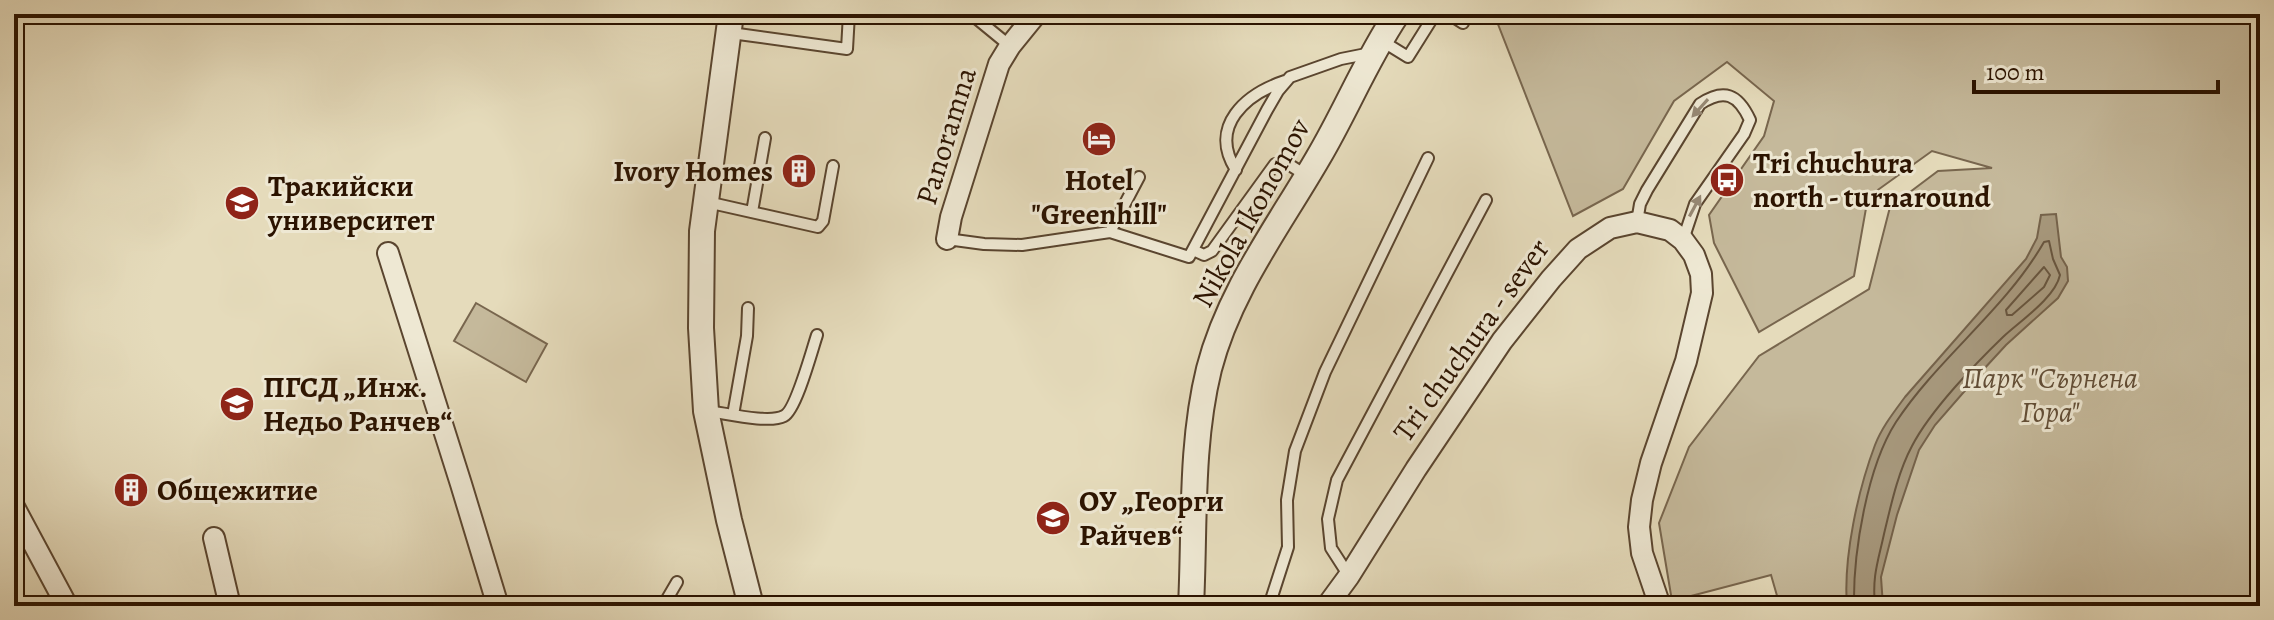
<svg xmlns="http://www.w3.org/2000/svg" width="2274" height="620" viewBox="0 0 2274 620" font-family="Alegreya,serif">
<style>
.green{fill:#c5b99b;stroke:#78664e;stroke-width:2}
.water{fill:#a6977b;stroke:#75624a;stroke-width:2}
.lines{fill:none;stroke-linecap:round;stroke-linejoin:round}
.shore{stroke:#68553e;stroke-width:2}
.service-casing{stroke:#5a452f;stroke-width:14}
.minor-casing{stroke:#5a452f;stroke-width:24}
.tertiary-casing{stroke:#5a452f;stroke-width:28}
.service{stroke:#eee8d3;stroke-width:10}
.minor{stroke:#eee8d3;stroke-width:20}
.tertiary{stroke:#eee8d3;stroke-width:24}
.oneway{fill:#968874}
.labels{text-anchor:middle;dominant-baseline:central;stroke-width:6;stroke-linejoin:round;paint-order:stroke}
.street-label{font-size:30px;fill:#2b1300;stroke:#eee8d3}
.poi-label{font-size:30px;font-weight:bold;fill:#2b1300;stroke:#eee8d3;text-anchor:start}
.park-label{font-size:30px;font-style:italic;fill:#614d36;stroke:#eee8d3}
</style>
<rect width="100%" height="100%" fill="#e5dbbb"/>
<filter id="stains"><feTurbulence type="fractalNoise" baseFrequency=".0025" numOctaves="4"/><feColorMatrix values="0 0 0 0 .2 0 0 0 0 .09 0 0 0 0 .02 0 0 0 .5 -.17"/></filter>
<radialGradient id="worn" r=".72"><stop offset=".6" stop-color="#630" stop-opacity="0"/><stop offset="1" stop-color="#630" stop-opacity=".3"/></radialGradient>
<path class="green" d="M1494 14H2260V606H1780L1771 575 1672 601 1659 523 1689 447 1759 356 1869 289 1890 207 1938 171 1992 168 1932 151 1868 197 1854 276 1759 332 1714 243 1709 215 1764 136 1774 101 1727 62 1674 101 1623 189 1573 216Z
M476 303 547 344 526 382 454 341Z"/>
<path class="water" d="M2056 214 2061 257 2067 267 2068 281 2058 298 2006 345 1983 370 1935 425 1919 450 1897 515 1881 577 1883 606H1847C1843 558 1858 490 1875 445 1882 427 1894 412 1905 397L2026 259 2037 238 2041 215Z"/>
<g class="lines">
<path class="shore" d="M2044 267 2050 275 2044 287 2012 315H2007L2006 310Z
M1854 606C1853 553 1867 467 1896 422 1939 357 2005 310 2044 242L2049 241 2053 259 2060 275C2055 298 2020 321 2003 337 1975 364 1930 411 1912 446 1898 472 1891 505 1884 534 1878 562 1872 576 1875 606"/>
<g class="service-casing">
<path id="service" d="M971 14 1010 46
M1449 14 1463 23
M731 33 847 49 849 14
M1382 41 1408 57 1435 14
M1236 170C1208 126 1246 94 1285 81
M1139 177 1110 232 1189 257 1267 110 1278 91 1290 77 1341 59 1371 53
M707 202 818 227 823 221 833 166
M752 212 765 138
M1637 222 1640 204 1647 190 1700 104C1724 88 1738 94 1750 120L1744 134 1695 204 1683 240
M947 239 984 244 1022 245 1110 232
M1193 250 1204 255 1212 251 1275 164 1285 162 1307 176
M708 411C725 413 769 424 784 416 796 410 812 350 817 335
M733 415 747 336 748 308
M1349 576 1331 548 1328 519 1337 480 1486 200
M663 606 677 582
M1269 606 1288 547 1287 500 1295 451 1325 372 1428 158"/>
</g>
<g class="minor-casing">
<path id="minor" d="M947 239 951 217 999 64 1010 46 1036 14
M388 253 461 484 498 606
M14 507 67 606
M214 538 230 606
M1327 606 1349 576 1416 469 1502 341 1551 279 1578 249 1610 228 1637 222 1670 230 1683 240 1694 255 1701 274 1702 293 1686 361 1651 463 1642 500 1639 527 1642 553 1660 606"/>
</g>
<g class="tertiary-casing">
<path id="tertiary" d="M731 14 702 231 701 328 706 411 729 520 751 606
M1191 606C1195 528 1190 446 1209 369 1229 291 1278 227 1318 158 1346 111 1366 60 1397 14"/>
</g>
<use href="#service" class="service"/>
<use href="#minor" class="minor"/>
<use href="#tertiary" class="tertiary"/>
</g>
<defs><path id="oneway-solid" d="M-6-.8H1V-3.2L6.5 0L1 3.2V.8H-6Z" transform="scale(2)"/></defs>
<g class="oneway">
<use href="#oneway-solid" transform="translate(1700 108) rotate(132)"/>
<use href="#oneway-solid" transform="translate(1695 206) rotate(-62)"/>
</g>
<defs>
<g id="hotel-disc" transform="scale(1.8)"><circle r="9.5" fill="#8f2418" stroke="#eee8d3"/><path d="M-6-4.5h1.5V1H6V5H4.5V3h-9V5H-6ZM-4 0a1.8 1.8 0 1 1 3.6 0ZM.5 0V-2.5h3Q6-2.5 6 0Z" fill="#fff"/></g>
<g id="building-disc" transform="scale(1.8)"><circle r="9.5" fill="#8f2418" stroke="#eee8d3"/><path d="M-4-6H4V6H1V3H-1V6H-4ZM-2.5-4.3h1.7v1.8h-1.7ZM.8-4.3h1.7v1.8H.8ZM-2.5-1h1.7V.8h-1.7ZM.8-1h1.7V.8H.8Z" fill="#fff"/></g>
<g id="bus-disc" transform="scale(1.8)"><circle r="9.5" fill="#8f2418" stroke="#eee8d3"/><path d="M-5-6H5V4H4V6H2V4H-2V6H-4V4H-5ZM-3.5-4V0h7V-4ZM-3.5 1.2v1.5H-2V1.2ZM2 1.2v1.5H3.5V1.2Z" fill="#fff"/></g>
<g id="university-disc" transform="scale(1.8)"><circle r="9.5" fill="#8f2418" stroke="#eee8d3"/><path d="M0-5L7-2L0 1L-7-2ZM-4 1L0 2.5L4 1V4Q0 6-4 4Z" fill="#fff"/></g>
<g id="school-disc" transform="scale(1.8)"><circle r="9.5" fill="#8f2418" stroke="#eee8d3"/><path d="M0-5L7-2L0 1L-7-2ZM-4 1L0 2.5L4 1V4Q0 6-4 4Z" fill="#fff"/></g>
</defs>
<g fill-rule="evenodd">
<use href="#hotel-disc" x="1099" y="139"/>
<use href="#building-disc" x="799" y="171"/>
<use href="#bus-disc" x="1727" y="180"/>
<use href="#university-disc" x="242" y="203"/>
<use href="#school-disc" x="237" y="404"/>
<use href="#building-disc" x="131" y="490"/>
<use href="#school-disc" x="1053" y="518"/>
</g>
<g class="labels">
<g class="street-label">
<text transform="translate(946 136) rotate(-73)">Panoramna</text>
<text transform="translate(1251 213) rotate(-61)">Nikola Ikonomov</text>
<text transform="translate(1471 340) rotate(-54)">Tri chuchura - sever</text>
</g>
<g class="poi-label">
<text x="1753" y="163">Tri chuchura<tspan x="1753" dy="34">north - turnaround</tspan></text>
<text x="773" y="171" text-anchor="end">Ivory Homes</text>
<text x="1099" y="180" text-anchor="middle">Hotel<tspan x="1099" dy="34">"Greenhill"</tspan></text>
<text x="268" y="186">Тракийски<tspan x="268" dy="34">университет</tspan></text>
<text x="263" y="387">ПГСД „Инж.<tspan x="263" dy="34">Недьо Ранчев“</tspan></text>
<text x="157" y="490">Общежитие</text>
<text x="1079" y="501">ОУ „Георги<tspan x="1079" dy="34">Райчев“</tspan></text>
</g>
<g class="park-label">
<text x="2050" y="378">Парк "Сърнена<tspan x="2050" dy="34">Гора"</tspan></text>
</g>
</g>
<rect width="2274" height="620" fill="none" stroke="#e5dbbb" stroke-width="48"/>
<rect x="16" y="16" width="2242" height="588" fill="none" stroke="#2b1300" stroke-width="4"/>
<rect x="24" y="24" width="2226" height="572" fill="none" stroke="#2b1300" stroke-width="2"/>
<path d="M1974 80v12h244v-12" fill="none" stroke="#2b1300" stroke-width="4"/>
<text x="1986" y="80" font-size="24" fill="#2b1300" stroke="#eee8d3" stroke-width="6" paint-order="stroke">100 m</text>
<rect width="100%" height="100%" filter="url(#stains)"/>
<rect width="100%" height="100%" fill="url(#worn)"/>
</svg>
